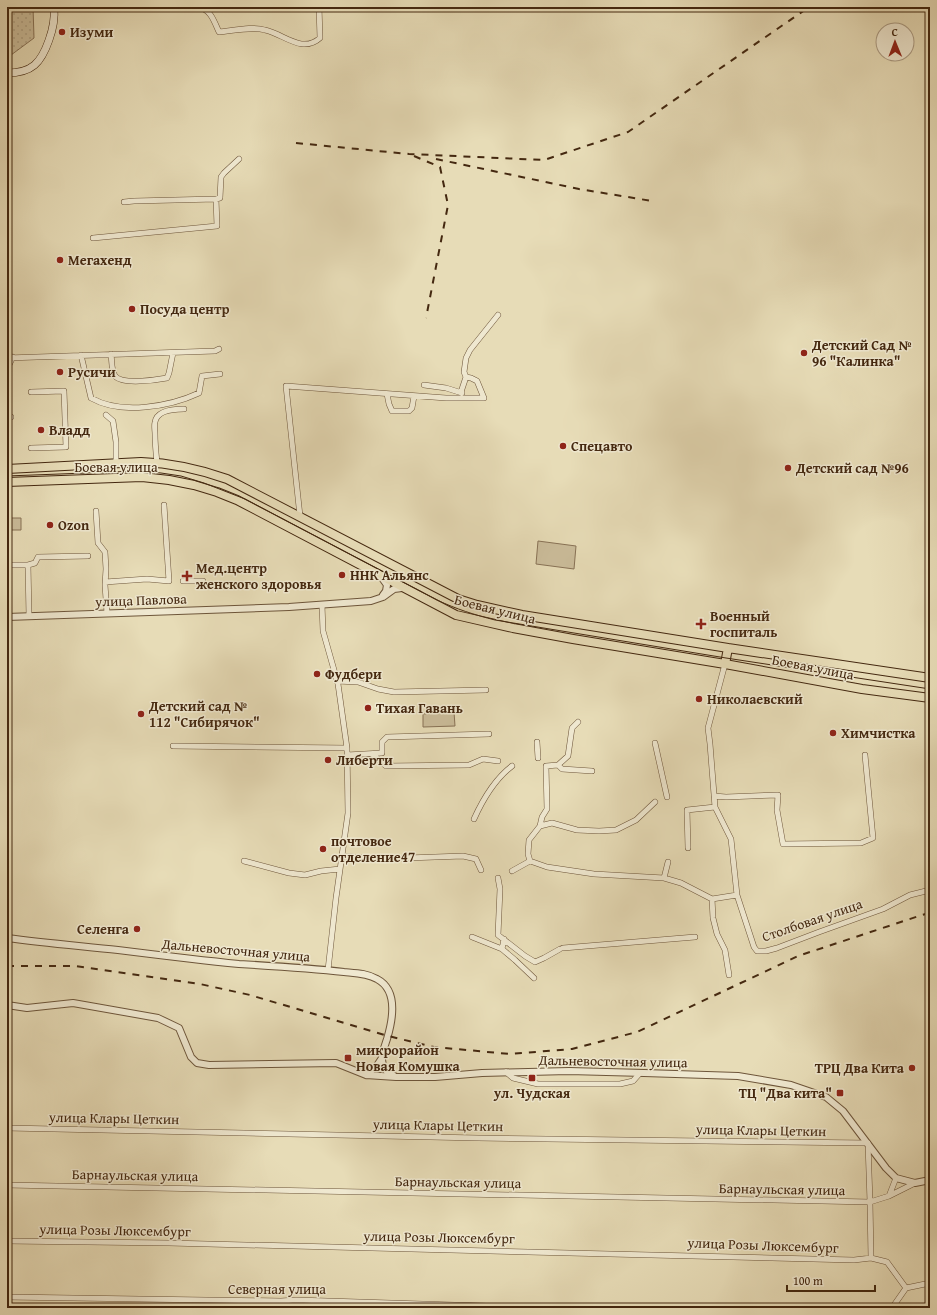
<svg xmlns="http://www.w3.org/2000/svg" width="937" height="1315" viewBox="0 0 937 1315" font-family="'Gentium Book Plus',serif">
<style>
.park{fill:url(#park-dots);stroke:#887256}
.pitch{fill:#cbbd9b;stroke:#887256}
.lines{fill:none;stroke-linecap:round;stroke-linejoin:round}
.minor-casing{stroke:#6d553a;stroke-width:6}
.tertiary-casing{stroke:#6d553a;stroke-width:8}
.secondary-casing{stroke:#442810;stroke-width:8}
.primary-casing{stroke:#442810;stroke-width:10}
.minor{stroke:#efe8d0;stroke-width:5}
.tertiary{stroke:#efe8d0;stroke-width:6}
.secondary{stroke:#efe8d0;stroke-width:7}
.primary{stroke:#e7dcb7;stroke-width:8}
.tram{stroke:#442810;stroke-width:1}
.rail{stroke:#442810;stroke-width:2;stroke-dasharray:7 7;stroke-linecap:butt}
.poi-dot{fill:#8f2418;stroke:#efe8d0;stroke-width:1.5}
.labels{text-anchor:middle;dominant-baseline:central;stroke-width:3;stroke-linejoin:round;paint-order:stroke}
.poi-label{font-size:14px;font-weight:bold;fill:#442810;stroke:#efe8d0;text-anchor:start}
.street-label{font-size:14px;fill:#442810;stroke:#efe8d0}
</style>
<defs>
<pattern id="park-dots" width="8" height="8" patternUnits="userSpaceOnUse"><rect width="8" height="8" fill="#cbbd9b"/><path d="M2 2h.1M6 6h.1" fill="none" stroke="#b0a284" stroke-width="1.8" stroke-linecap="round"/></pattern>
</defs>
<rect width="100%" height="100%" fill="#e7dcb7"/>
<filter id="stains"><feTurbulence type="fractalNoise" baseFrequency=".005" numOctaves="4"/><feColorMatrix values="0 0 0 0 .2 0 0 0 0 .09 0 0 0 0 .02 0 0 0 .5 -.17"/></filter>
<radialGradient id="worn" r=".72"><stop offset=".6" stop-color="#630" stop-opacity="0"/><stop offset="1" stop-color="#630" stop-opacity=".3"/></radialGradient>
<path class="park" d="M7 7H33L34 38 7 58Z"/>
<path class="pitch" d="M7 518H21V530H7Z
M538 541 576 546 574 569 536 564Z
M454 712 455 726 423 727V714Z"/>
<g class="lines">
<g class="minor-casing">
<path id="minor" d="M199 7C211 10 214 21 219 32 232 31 252 26 265 30 284 34 302 54 320 38L319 7
M124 202 134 201 216 199 220 198 221 177 224 173 239 159
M93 238 217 226 216 199
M111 354C112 360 111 370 115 376 122 385 156 380 167 378L169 373 173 353
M81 355 91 398C121 415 169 407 199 393L202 376 220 374
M7 358 215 351 219 349
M7 369 13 357
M424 385 446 388 462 393
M31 392 64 391 66 447 31 448
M461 392 466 377 464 372 466 358 470 350 498 315
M387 394 389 404 392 411H409L412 408 414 396
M106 415 113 421 116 442V463
M7 417H11
M157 463C156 453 155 444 155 434 155 431 154 426 155 422 157 410 175 409 184 409
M96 511 98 543 105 552 106 569 105 585 107 613
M300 516 286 386 446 398H484L477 381 471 378 466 377
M7 565H28L29 616
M28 565 35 563 38 557 88 556
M183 581H203
M105 582 147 579 169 581 164 505
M322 605 323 631 338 684 347 748 348 813 336 898 328 970
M337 681 358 682 378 689 394 692 486 690
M578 722 572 728 568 756 558 765 546 766 547 809 542 817 540 826 529 840 528 854 530 861 547 867 594 874 664 878 681 883 712 899 737 895
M537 742 538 758
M655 743 667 797
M173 746 347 748
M372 754 386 766 469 765 483 759 498 761
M347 755 382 753V742L387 737 489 734
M558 765 562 769 592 771
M714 796 726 797 778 795 777 810 783 844 861 843 873 838 865 755
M715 807 731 839 737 895 754 947 757 951H766L777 948 819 932 883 909 910 895 930 890
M474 819C483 799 495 779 512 766
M540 826 552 823 577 830 599 831 616 830 636 820 655 802
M688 848 687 810 715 807 710 744 708 728 725 664
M342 856 379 859 463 856 476 859 481 870
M244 861 289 873 305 875 321 871 340 869
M512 871 530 861
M498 878 500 889 498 935 525 956 535 962 544 958 560 949
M664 878 668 862
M712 899 713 918 717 934 725 950 729 975
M472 937 502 949
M504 939 502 949 515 960 534 978
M563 948 695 937
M506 1072 513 1078 538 1084H620L633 1081 640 1073
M7 1128 478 1138 868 1143 870 1202 871 1258 887 1262 906 1288 892 1308
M7 1185 870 1202 889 1196 896 1178
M889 1196 915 1183
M7 1241 169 1243 854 1260 871 1258
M906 1288 930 1283
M7 1297 281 1301 296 1300 546 1308
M803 1308 811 1307 842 1308"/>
</g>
<g class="tertiary-casing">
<path id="tertiary" d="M382 578 387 585 386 591 383 595
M7 617 289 607 371 601 383 597 394 589 402 588
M7 938C44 943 81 946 118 950 158 955 198 960 239 964 274 966 309 968 344 972 355 973 367 973 377 979 398 990 393 1019 387 1039 385 1045 382 1053 382 1059 382 1067 386 1072 393 1075
M7 1005 27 1008 73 1003 158 1018 179 1028 191 1057 197 1063 209 1065 336 1063 366 1075 396 1077H435L482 1073 569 1071 644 1073 738 1076 791 1085 826 1097 843 1111 886 1168 896 1178 915 1183 930 1180
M366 1075 376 1067 382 1058"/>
</g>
<g class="secondary-casing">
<path id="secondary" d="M7 73C32 73 41 63 49 40 53 29 55 19 54 7"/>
</g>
<g class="primary-casing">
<path id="primary" d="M7 469 141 462C171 463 199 469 227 479L458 599 477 605 522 615 728 648 930 678
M7 482 142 477 169 480 194 485 217 492 237 500 456 615 513 628 573 639 725 664 862 689 930 698
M725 664 728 648"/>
</g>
<use href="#minor" class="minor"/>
<use href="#tertiary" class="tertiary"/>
<use href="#secondary" class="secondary"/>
<use href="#primary" class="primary"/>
<path class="tram" d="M7 476 139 471 161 473 181 476 204 483 245 499 437 600C456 609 475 615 495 620L726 658 930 689"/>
<path class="rail" d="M296 143 409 154 544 160 628 132 809 7
M414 156 440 167 448 205 426 318
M436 159 579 189 652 201
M7 966H75L200 984 250 995 388 1036 434 1047 510 1054 572 1049 637 1032 798 956 922 915 930 913"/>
</g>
<g class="poi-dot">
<circle cx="62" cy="32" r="4"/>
<circle cx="60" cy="260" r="4"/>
<circle cx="132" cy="309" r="4"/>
<circle cx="804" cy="353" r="4"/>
<circle cx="60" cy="372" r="4"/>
<circle cx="41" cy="430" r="4"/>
<circle cx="563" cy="446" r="4"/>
<circle cx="788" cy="468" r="4"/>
<circle cx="50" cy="525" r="4"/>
<circle cx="342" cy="575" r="4"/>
<path d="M185 570h4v4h4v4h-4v4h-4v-4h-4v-4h4z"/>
<path d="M699 618h4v4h4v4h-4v4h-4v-4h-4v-4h4z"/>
<circle cx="317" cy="674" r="4"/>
<circle cx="699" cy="699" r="4"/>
<circle cx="368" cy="708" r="4"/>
<circle cx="141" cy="714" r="4"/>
<circle cx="833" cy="733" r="4"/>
<circle cx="328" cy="760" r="4"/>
<circle cx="323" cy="849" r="4"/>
<circle cx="137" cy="929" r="4"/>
<rect x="344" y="1054" width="8" height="8" rx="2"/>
<circle cx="912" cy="1068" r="4"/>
<rect x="528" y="1074" width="8" height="8" rx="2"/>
<rect x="836" y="1089" width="8" height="8" rx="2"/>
</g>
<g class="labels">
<g class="poi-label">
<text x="70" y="32">Изуми</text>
<text x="68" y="260">Мегахенд</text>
<text x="140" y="309">Посуда центр</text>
<text x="812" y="345">Детский Сад №<tspan x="812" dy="16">96 "Калинка"</tspan></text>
<text x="68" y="372">Русичи</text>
<text x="49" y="430">Владд</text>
<text x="571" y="446">Спецавто</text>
<text x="796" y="468">Детский сад №96</text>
<text x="58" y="525">Ozon</text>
<text x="196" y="568">Мед.центр<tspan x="196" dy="16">женского здоровья</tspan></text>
<text x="350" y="575">ННК Альянс</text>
<text x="710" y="616">Военный<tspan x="710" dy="16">госпиталь</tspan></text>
<text x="325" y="674">Фудбери</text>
<text x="707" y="699">Николаевский</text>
<text x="149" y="706">Детский сад №<tspan x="149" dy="16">112 "Сибирячок"</tspan></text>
<text x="376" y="708">Тихая Гавань</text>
<text x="841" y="733">Химчистка</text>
<text x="336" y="760">Либерти</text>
<text x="331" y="841">почтовое<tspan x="331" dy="16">отделение47</tspan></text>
<text x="129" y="929" text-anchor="end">Селенга</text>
<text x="356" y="1050">микрорайон<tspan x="356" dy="16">Новая Комушка</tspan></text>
<text x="904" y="1068" text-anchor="end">ТРЦ Два Кита</text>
<text x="532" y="1093" text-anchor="middle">ул. Чудская</text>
<text x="832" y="1093" text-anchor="end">ТЦ "Два кита"</text>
</g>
<g class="street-label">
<text x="116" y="467">Боевая улица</text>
<text transform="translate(141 600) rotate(-2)">улица Павлова</text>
<text transform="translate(495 609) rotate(14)">Боевая улица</text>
<text transform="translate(813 667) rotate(11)">Боевая улица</text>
<text transform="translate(812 920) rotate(-19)">Столбовая улица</text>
<text transform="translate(236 950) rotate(5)">Дальневосточная улица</text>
<text transform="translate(613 1061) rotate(1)">Дальневосточная улица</text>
<text transform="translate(114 1118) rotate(1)">улица Клары Цеткин</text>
<text transform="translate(438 1125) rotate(1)">улица Клары Цеткин</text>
<text transform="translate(761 1130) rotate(1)">улица Клары Цеткин</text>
<text transform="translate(135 1175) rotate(1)">Барнаульская улица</text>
<text transform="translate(458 1182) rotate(1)">Барнаульская улица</text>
<text transform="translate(782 1189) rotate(1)">Барнаульская улица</text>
<text transform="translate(115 1230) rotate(1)">улица Розы Люксембург</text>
<text transform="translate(439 1237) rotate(1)">улица Розы Люксембург</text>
<text transform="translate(763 1245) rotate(2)">улица Розы Люксембург</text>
<text x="277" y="1289">Северная улица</text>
</g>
</g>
<rect width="937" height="1315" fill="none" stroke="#e7dcb7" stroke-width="24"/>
<rect x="8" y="8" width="921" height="1299" fill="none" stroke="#442810" stroke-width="2"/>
<rect x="12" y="12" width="913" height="1291" fill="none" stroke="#442810"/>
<g transform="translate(895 42) rotate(359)"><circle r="19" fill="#efe8d0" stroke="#ab9b83"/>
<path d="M0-3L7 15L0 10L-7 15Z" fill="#8f2418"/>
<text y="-6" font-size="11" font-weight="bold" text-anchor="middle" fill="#442810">С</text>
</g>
<path d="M787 1285v6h88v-6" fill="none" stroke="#442810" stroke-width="2"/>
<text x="793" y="1285" font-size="12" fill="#442810" stroke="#efe8d0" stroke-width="3" paint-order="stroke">100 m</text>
<rect width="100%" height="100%" filter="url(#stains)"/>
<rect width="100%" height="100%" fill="url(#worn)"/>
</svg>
